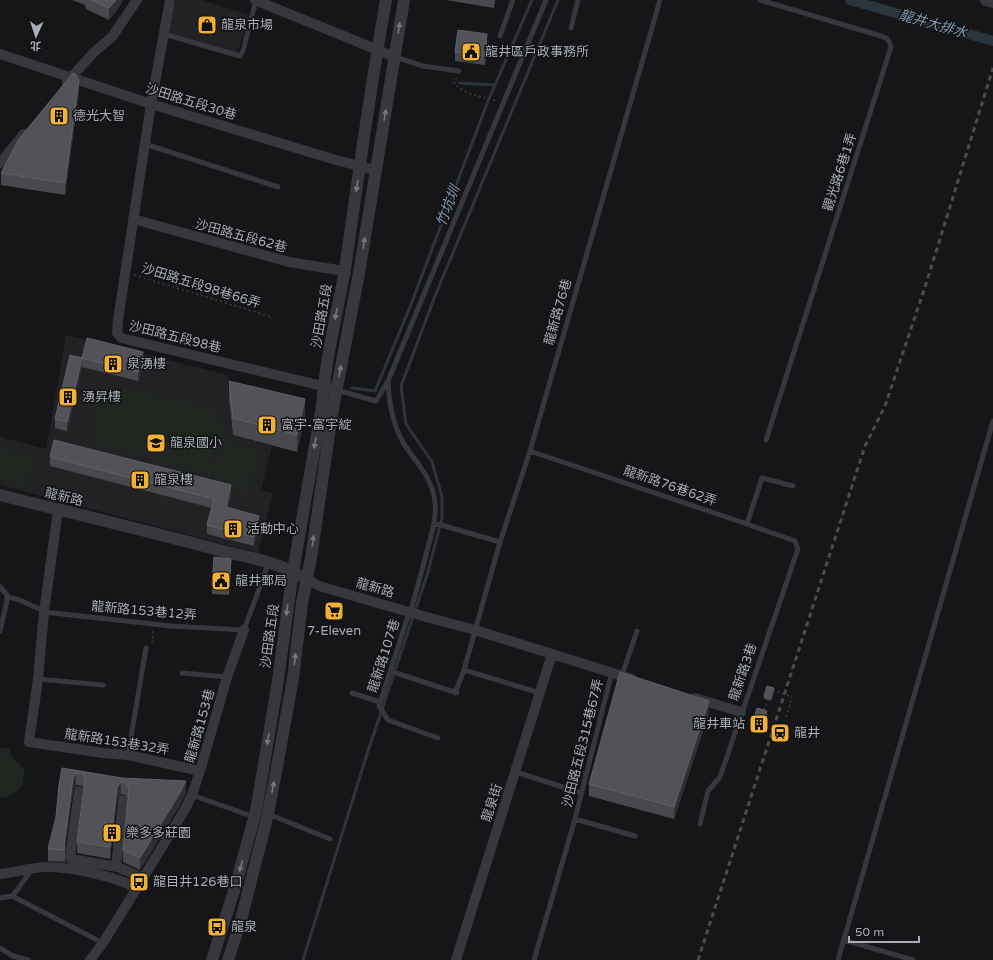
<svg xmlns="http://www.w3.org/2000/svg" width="993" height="960" viewBox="0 0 993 960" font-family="'Varela Round','Noto Sans TC',sans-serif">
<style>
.built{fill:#222225}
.green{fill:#1e261f}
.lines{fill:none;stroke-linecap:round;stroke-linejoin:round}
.stream{stroke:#2c353c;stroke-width:3}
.canal{stroke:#2c353c;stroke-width:10}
.path{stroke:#3d3f44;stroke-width:1.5;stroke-dasharray:2 3;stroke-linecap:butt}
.service{stroke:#37383d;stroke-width:5}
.minor{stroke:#37383d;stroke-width:10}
.tertiary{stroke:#37383d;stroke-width:12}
.rail{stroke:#4a4c52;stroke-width:3;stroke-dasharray:5 4;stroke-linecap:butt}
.path-bridge{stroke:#3d3f44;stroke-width:1.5;stroke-dasharray:2 3;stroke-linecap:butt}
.wall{fill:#47494d}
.shaded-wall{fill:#2f3033}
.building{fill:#525359;stroke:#5f6168}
.oneway{fill:#757881}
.labels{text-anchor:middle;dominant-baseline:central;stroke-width:3;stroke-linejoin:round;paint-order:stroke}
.poi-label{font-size:13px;fill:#a8adb8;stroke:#111113;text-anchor:start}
.street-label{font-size:13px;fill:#a8adb8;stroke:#111113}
.water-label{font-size:14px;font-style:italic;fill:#7f9bb3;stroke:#111113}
</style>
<rect width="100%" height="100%" fill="#161618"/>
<path class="built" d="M176 0H202L249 15 237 56 164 34Z
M66 335 228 375 229 402 233 435 272 446 261 490 273 493 258 553 0 485V437L46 449Z"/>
<path class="green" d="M108 386 209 409C222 420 227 437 217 452 213 456 209 459 206 463L217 466 224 442 258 452 246 494 212 484 214 476 91 441 94 431H97C91 421 92 402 100 392 102 390 105 388 108 386Z
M0 450 32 459 24 488 0 481Z
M0 747 9 748 13 759 24 768 23 787 7 797 0 798Z"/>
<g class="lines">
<path class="stream" d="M460 83 495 85
M352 388 375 391 410 307 488 101 532 0
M303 960 366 757 428 572 442 518V497L432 462 406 424 401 386 435 296 558 0"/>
<path class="canal" d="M850 0 993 41"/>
<path class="path" d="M457 78 454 81 455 85C471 96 479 96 497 101
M134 275 272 317
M152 643 153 631
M764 710 768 699
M786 717 792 697"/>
<path class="service" d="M760 0 881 36C888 38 889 41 891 47L766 440
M571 28 578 0
M164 34 240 56 243 51 256 0
M500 36 513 0
M395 57 423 66 459 71
M145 144 278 187
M388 382C389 402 393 426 404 444 416 462 433 479 435 502 437 518 431 536 427 551 422 571 416 592 410 613
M337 390 376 401 388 381 546 0
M530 451 747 524 795 541 798 549 720 777 708 791 700 824
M434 523 500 542
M747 524 762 478 793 486
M0 587 8 596 0 631
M7 597C21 598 31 607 44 610
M44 612 171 626 244 630 269 562
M409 613 379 706 388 720 438 738
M464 670 540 693
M390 671 457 693
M182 673 227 677
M622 675 637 631
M38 679 103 685
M352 693 380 702
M455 693 464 670 500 542 530 451 660 0
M128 755 146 648
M516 772 581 793
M192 795 254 817
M268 814 330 839
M575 819 635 836
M12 896 18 889 32 869
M0 898 12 896 103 943
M844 940 913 960
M0 948 13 956 28 960
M534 960 575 819 612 672
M838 960 993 421"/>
<path class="minor" d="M170 0 151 104 118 320 117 333 121 338 331 388
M255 0 395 57
M0 54 151 104 336 160 375 170
M67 82 94 52 112 37 137 0
M0 163 24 134
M133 219 289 262 344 271
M58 510 44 612 38 679 29 742 103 753 128 755 200 771
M307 579 319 586 419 615 475 630 632 679
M695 698 741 712
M79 791 70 857 71 859 118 867 143 878
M116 867 123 800
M0 874C14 873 32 867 46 867 72 867 114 876 137 888
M90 960 103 943 143 878 184 811 192 795 200 771 227 677 244 630
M456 960 552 654"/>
<path class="tertiary" d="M986 0 993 2
M0 495C72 513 144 530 215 549 243 557 273 560 299 575
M212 960 234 891 256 811 277 687 293 571 322 406C325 360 337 315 345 269 358 179 370 89 386 0
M228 960 241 920 268 814 279 756 293 678 302 603 311 558 333 408 359 273 404 0"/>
<path class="rail" d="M698 960 865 446 885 406 926 284 993 68"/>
<path class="path-bridge" d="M773 690 792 697"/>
</g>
<path class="wall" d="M72 0H123L117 10 109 20 86 9 85 5Z
M446 0H495L494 8Z
M487 43 485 65 455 61V52Z
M79 92 65 195 1 185V173Z
M82 358 143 360 138 381 82 367 67 431 55 428V419Z
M229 381 305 416 297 452 233 435 229 398Z
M50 457 231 494 228 507 259 525 254 546 207 534V525L212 508 50 466Z
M231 567 229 595 212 594V585Z
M774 691 771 701 764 699V696Z
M709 713 674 819 589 796V784Z
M767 717 761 734 752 732V726Z
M62 768 186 793 178 808 140 870 123 862V850L128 799 126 795 121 794 117 799 110 859 77 853V842L84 789 83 786 76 785 73 790 65 848V862L48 861V849L56 817Z"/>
<path class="shaded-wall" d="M116 0H123L117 10 109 20V8Z
M487 34V43L485 65V56Z
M79 80V92L65 195V183Z
M143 352V360L138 381V372Z
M82 358V367L67 431V422Z
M305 399V416L297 452V435Z
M231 485V494L226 516V507Z
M259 516V525L254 546V537Z
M231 559V567L229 595V586Z
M774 688V691L771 701V698Z
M709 701V713L674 819V807Z
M767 711V717L761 734V728Z
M76 773V785L73 790 64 850V844L73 778Z
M186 781V793L178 808 140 870V858Z
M121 782V794L117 799 110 859V847L117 787Z"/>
<path class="building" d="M91 0H116L109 8Z
M458 30 487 34 485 56 455 52Z
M73 73 75 74 79 80 65 183 1 173 19 139Z
M87 338 143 352 138 372 82 358Z
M70 355 82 358 67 422 55 419Z
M229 381 305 399 297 435 233 418Z
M54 440 231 485 226 507 259 516 254 537 207 525 214 499 50 457Z
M214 557 231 559 229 586 212 585Z
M620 672 709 701 674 807 589 784Z
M767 686 774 688 771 698 764 696Z
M757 708 767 711 761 728 752 726Z
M62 768 122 778 186 781 178 796 140 858 123 850 129 789 126 783 121 782 117 787 110 847 77 842 85 780 83 774 76 773 73 778 64 844 65 850 48 849 56 817 59 785Z"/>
<defs><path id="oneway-solid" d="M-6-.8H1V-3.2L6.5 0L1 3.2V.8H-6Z"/></defs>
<g class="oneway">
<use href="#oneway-solid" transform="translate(399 28) rotate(-81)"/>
<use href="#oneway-solid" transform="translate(385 115) rotate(-80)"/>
<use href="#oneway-solid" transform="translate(357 186) rotate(99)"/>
<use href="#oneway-solid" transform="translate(364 243) rotate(-81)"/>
<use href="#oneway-solid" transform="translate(336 314) rotate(100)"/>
<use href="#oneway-solid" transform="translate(340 371) rotate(-79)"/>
<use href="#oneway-solid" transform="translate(315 443) rotate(100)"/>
<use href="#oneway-solid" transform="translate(313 541) rotate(-82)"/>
<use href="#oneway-solid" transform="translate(287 610) rotate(98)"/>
<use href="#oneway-solid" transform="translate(295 659) rotate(-83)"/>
<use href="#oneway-solid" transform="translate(268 739) rotate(100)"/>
<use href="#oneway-solid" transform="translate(273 787) rotate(-79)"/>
<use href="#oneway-solid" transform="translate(241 866) rotate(105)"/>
</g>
<defs>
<g id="shop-square" transform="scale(1)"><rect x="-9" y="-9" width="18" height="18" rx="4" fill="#f2b134" stroke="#111113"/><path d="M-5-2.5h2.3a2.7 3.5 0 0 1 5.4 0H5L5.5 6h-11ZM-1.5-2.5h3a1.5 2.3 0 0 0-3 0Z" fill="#111"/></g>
<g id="civic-square" transform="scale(1)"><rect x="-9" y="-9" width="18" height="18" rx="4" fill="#f2b134" stroke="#111113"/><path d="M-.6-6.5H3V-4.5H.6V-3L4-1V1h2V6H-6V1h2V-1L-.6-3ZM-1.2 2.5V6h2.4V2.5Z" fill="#111"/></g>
<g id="building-square" transform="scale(1)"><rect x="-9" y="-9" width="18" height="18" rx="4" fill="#f2b134" stroke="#111113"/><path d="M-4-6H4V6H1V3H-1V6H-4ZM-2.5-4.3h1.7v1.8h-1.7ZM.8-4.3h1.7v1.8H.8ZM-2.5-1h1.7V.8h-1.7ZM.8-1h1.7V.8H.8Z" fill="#111"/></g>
<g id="school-square" transform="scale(1)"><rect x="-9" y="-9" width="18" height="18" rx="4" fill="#f2b134" stroke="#111113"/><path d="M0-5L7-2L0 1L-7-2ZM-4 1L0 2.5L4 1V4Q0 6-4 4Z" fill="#111"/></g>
<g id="supermarket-square" transform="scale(1)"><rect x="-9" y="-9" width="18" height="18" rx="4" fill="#f2b134" stroke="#111113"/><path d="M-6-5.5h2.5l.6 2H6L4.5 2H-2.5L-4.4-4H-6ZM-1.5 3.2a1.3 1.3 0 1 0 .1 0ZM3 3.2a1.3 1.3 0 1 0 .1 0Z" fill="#111"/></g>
<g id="station-square" transform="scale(1)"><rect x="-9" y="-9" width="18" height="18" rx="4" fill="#f2b134" stroke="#111113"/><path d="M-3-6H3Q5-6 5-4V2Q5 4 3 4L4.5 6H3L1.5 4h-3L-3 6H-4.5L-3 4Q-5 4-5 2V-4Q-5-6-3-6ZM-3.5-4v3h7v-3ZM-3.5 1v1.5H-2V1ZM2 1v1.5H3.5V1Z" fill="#111"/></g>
<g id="bus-square" transform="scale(1)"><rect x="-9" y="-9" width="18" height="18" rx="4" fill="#f2b134" stroke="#111113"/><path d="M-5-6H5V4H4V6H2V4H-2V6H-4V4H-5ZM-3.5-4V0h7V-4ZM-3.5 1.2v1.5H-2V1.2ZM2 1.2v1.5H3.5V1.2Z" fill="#111"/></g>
</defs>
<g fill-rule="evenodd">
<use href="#shop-square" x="207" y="25"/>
<use href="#civic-square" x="471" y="52"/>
<use href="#building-square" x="59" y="116"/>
<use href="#building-square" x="113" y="364"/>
<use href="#building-square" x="68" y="397"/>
<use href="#building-square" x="267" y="425"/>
<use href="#school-square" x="156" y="443"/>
<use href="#building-square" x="140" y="480"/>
<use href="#building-square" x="233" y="529"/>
<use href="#civic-square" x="221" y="581"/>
<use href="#supermarket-square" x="334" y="611"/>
<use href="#building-square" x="759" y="724"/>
<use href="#station-square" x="780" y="733"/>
<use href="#building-square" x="112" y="833"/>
<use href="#bus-square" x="139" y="882"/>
<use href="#bus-square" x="217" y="927"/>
</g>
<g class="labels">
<g class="poi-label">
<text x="221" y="25">龍泉市場</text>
<text x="485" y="52">龍井區戶政事務所</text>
<text x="73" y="116">德光大智</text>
<text x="127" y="364">泉湧樓</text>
<text x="82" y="397">湧昇樓</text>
<text x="281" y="425">富宇-富宇綻</text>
<text x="170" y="443">龍泉國小</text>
<text x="154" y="480">龍泉樓</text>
<text x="247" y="529">活動中心</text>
<text x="235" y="581">龍井郵局</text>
<text x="334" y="631" text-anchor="middle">7-Eleven</text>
<text x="745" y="724" text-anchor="end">龍井車站</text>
<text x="794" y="733">龍井</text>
<text x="126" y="833">樂多多莊園</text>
<text x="153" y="882">龍目井126巷口</text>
<text x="231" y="927">龍泉</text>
</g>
<g class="street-label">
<text transform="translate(191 102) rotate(17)">沙田路五段30巷</text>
<text transform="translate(840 172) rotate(-72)">觀光路6巷1弄</text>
<text transform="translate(241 236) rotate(15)">沙田路五段62巷</text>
<text transform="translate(201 286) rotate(17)">沙田路五段98巷66弄</text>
<text transform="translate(558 312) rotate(-74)">龍新路76巷</text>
<text transform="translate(322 316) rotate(-80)">沙田路五段</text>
<text transform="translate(175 337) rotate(14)">沙田路五段98巷</text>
<text transform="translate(670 486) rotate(19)">龍新路76巷62弄</text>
<text transform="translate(64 497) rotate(14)">龍新路</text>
<text transform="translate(375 588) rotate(16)">龍新路</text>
<text transform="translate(144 611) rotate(5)">龍新路153巷12弄</text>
<text transform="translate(270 636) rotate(-82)">沙田路五段</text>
<text transform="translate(384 656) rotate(-72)">龍新路107巷</text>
<text transform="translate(743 672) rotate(-71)">龍新路3巷</text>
<text transform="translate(200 726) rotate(-74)">龍新路153巷</text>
<text transform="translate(117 742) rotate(9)">龍新路153巷32弄</text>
<text transform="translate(583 743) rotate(-76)">沙田路五段315巷67弄</text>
<text transform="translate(492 803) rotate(-72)">龍泉街</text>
</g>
<g class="water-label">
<text transform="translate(933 24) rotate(16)">龍井大排水</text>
<text transform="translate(448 206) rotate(-69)">竹坑圳</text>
</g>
</g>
<g transform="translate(36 36) rotate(183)" stroke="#111113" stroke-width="3" paint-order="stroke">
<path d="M0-3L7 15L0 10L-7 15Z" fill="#a8adb8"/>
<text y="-6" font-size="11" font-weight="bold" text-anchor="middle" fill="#a8adb8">北</text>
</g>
<path d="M849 936v6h70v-6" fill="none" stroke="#a8adb8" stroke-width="2"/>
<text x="855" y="936" font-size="12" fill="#a8adb8" stroke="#111113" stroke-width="3" paint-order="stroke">50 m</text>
</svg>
